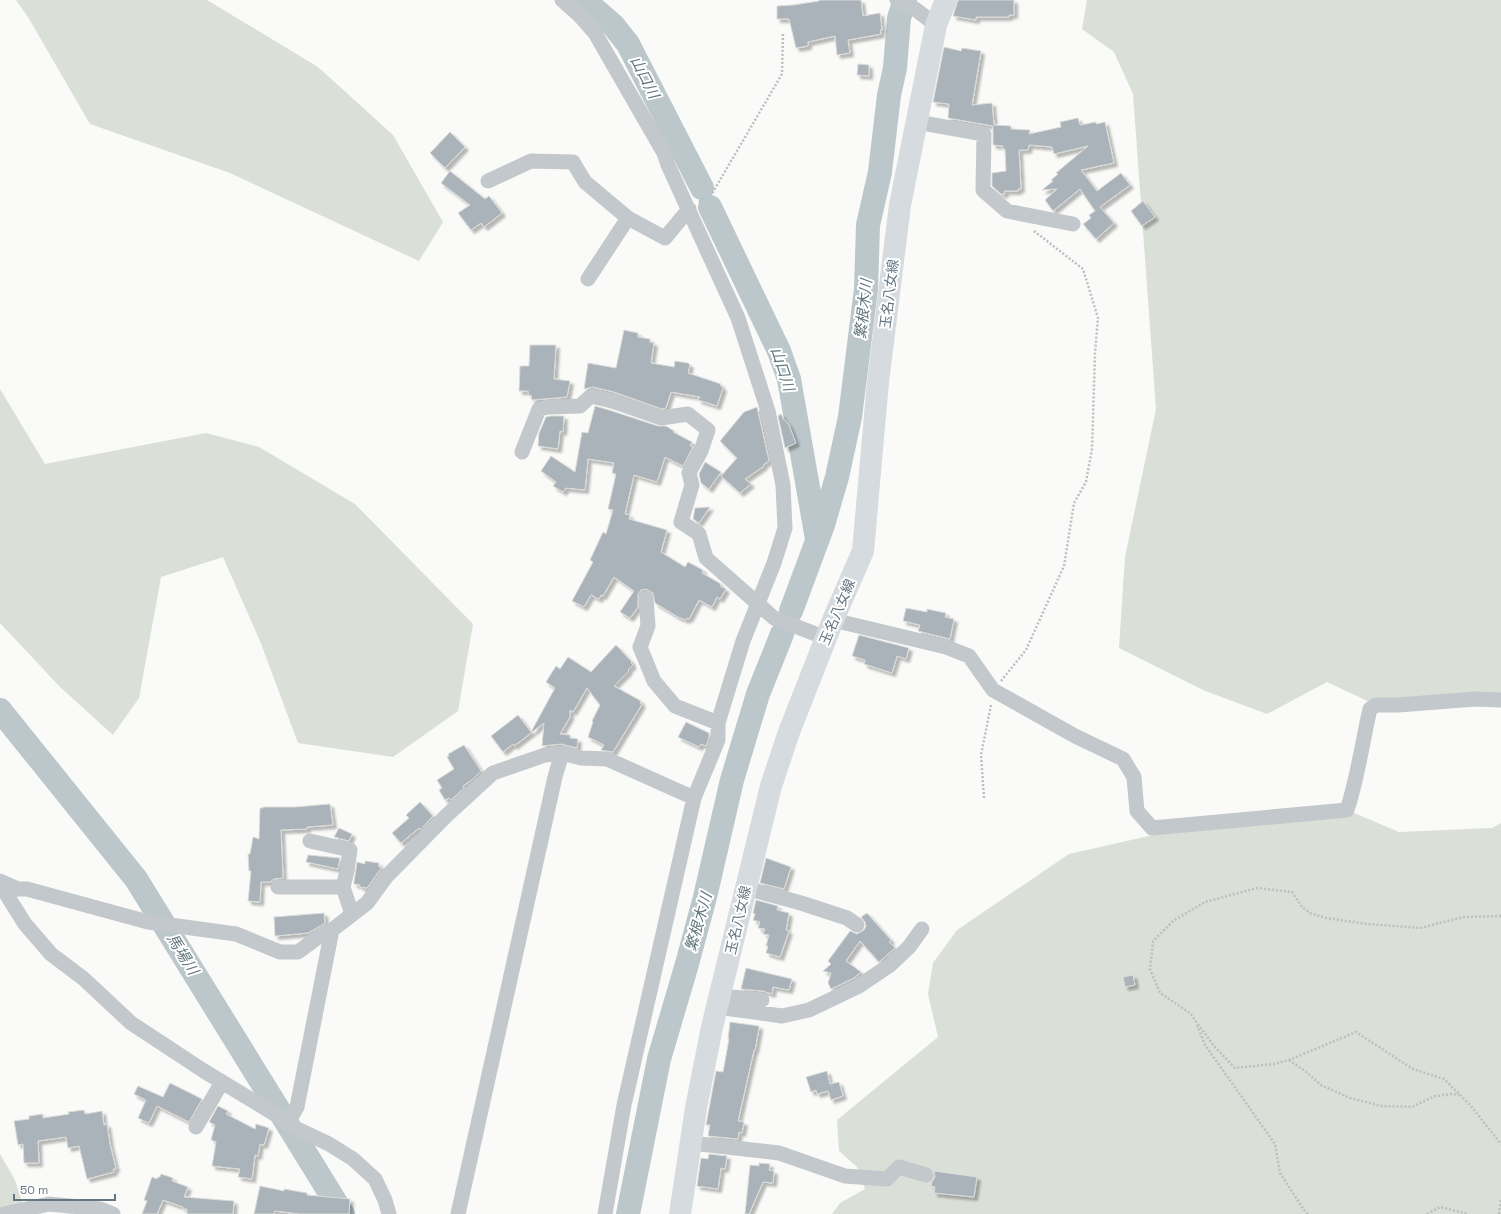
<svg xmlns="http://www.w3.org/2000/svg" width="1501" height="1214" viewBox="0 0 1501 1214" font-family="'Space Grotesk','Noto Sans JP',sans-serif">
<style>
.green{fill:#dadfd7}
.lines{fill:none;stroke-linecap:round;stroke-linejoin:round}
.river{stroke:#bbc7cb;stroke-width:24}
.building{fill:#aab3b9;stroke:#dcdcda;filter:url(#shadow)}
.path{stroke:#bbbfc2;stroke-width:2.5;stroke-dasharray:2 2;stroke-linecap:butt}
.minor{stroke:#c3c8cc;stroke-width:15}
.primary{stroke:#d6dbdf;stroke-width:22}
.labels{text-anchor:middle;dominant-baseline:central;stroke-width:4;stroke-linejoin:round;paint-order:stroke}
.street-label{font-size:14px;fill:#657683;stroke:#fff}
.water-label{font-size:15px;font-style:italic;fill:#60757c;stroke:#fff}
</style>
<defs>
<filter id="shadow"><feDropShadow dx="3.5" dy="3.5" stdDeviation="1" flood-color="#0004"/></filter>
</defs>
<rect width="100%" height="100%" fill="#fafaf8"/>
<path class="green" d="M16 0H207L318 67 393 135 443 222 419 261 230 173 90 124 28 17Z
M1087 0H1501V700L1376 705 1327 682 1267 714 1203 690 1119 648 1125 557 1156 409 1133 94 1114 52 1082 29Z
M0 389 45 464 206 433 259 447 355 504 473 624 458 711 393 757 298 743 260 641 223 557 161 577 139 698 113 735 60 687 0 623Z
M1347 810 1399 832 1492 828 1501 823V1214H832L840 1203 865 1189 857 1167 839 1151 837 1120 938 1037 928 994 933 963 957 930 1069 854 1202 824Z
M0 1154 15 1180 26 1214H0Z"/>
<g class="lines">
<path class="river" d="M584 0 613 25 628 44 702 188
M710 207 779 351 789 379 817 539
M791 611 823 525 837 477 850 417 866 289 868 225 880 172 889 95 895 68 899 18 905 0
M0 710 136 879 343 1214
M628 1214 659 1059 687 964 705 897 732 780 758 694 782 634"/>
</g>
<path class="building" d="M819 0H861L863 16 880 13 882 30H880L881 34 848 40 850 53 837 55 835 36 808 42V46L796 48 789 19H777V6L793 5 819 1Z
M958 0H1014V15H1009V17H976V20L953 16Z
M944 47 961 51 962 48 981 51 972 105 992 103 994 125 1011 126V129L1030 130 1029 134 1061 127 1060 122 1078 118 1080 125 1096 122V124L1105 122 1114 163 1081 170 1097 191 1121 173 1130 185 1100 207 1114 223 1096 239 1083 224 1091 218 1089 215 1095 211 1080 189 1053 211 1045 200 1057 189 1042 190 1053 181 1051 180 1058 174 1056 173 1088 146 1054 154 1052 147 1029 145 1028 150H1019L1021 189H1018V191H1004L1005 194H1001L992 186V173L1006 171 1005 149H1002L1003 146 993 145V126L948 118 949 104 933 102Z
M858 64 869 65V76L857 75Z
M450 132 465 147 445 168 430 153Z
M450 171 485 199 489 196 502 213 484 227 481 223 471 230 458 213 470 205 441 183Z
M1143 201 1155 217 1142 226 1131 211Z
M624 330 638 333V337L650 339V342L654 343 651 363 674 367 675 361 688 363 690 365 688 373 721 384 720 385 723 388 717 406 698 400 700 397 671 392 666 408 662 409 614 392 593 387 584 389 588 363 616 368Z
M530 345H556L554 379 570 381 567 397 532 400 531 395 529 396 528 391H519L520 366H529Z
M595 406 609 410 658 426H666L674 431 673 432 692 442 690 446 693 447 683 466 665 457 657 482 634 475 625 514 630 515 629 519 667 530 661 552 685 567 688 562 703 570 702 573 721 584 720 586 726 589 720 599 717 597 712 607 699 600 689 619 687 618 686 620 678 617 655 603 653 593 646 589 641 590 638 594V607L630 618 620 612 634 591 614 577 603 596 601 595 599 599 591 595 584 607 572 601 593 562 590 560 603 532 606 534 613 510 608 509 616 474 612 473 614 463 588 459 585 490 566 488 563 492 553 486 556 482 541 471 551 456 575 472 582 432 588 433Z
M757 407 769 461 763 465 764 466 745 479 751 484 740 493 721 476 737 458 720 441 744 412Z
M781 414 784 420H785L789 425 796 443 785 448 778 416Z
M550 416H564L563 432 560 431 558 449 538 446 539 433 546 417Z
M705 462 721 472 709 489 701 483 699 474Z
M710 507 699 523 693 519 695 508Z
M906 608 927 612V609L946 613 945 617 954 619 950 639 918 631 920 625 903 621Z
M859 635 909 648 906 659 897 656 892 673 864 664 865 660 852 656Z
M616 645 632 662 631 663 633 665 628 670 629 671 614 686 641 701 640 703 642 704 613 752 601 750 604 745 588 737 593 722 592 721 600 705 587 688 573 712 570 710V717L560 734 570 735V738L578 739 577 748 561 744 542 746 544 723 514 746 513 744 503 752 491 736 518 715 531 732 555 688 546 682 556 666 560 669 568 657 591 672Z
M686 722 709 733V738L706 746 701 744 699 747 678 737Z
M464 745 481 771 473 779 463 786 464 788 451 800 449 798 445 800 439 790 442 788 437 780 454 769 447 757 449 756 448 754Z
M420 802 433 816 420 830 419 828 401 843 392 833 409 818 406 815Z
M330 804 333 825 307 827V829L281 830 283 878 274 879 270 882H261L260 902 248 901 251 871H249L248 854H250L253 837 259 839 260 808H263V807H295Z
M339 828 352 834 349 841 334 837Z
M308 855 340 858 338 869 306 862Z
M766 858 791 867 784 889 760 883Z
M365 861 379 863V867H382L367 888 360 887V885L354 884V882L357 862 365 864Z
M756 900 778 906 777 910 789 913 786 930 789 931 780 957 766 953 768 946H766L769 935 763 934 765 929 758 928 760 922 753 920 755 914 753 913Z
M324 913 325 923 308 933 275 936 274 917Z
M867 913 891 940 889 942 895 948 879 962 860 941 846 961 861 972 854 978 831 989 828 983 831 973 823 971 831 964 828 961 850 931 857 934 864 930 866 926 865 922 861 917Z
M746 968 792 979 789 990 773 987 772 994 763 991 741 989Z
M1133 975 1135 985 1125 987 1123 977Z
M730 1022 759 1026V1028L755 1050H754L738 1121 744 1122 742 1133 739 1132 738 1139 708 1136 710 1125H706L716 1071 723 1072 729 1039H728Z
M827 1071 830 1084 839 1082 843 1096 831 1100 828 1091 817 1094 816 1090 811 1092 806 1077Z
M170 1083 202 1099 189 1122 157 1106 149 1123 138 1118 146 1100 134 1094 138 1086 163 1097Z
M218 1106 228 1111 226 1114 255 1129 256 1124 269 1128 264 1145 260 1144 258 1156 255 1155 252 1179 238 1177 240 1169 212 1166 216 1142 211 1140 215 1125 209 1122Z
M84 1110 85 1114 102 1111 104 1125 107 1124 110 1144 116 1169H113L114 1172 87 1179 79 1146 68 1148 66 1137 38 1141 39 1163H24L23 1144 18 1145 14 1121 29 1119V1116L43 1114V1118L69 1114 68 1112Z
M709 1154 727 1156 725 1169 721 1168 718 1189 697 1186 701 1158 708 1159Z
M759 1163 770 1164 769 1170 774 1171 773 1183 763 1182 749 1214H745L750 1165 759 1166Z
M934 1171 977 1177 974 1197 934 1193 935 1187 931 1186 932 1182 935 1177Z
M161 1174 173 1178 172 1181 188 1187 184 1197 234 1201 233 1214H187V1209H183V1207L163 1200 157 1214H142L147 1201 144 1200 152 1177 157 1179 158 1177H160Z
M260 1186 284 1191V1189L307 1193V1195L350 1199 349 1214H300L275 1211 274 1214H254Z"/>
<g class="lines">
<path class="path" d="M699 202 713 192 782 74 783 33
M1001 681 1026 650 1064 566 1074 503 1086 482 1092 449 1095 353 1098 318 1083 269 1034 231
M984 798 981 755 991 705
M1501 916 1464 917 1420 928 1368 924 1326 918 1310 913 1302 907 1292 892 1257 888 1205 902 1173 921 1153 941 1150 969 1160 993 1190 1013 1214 1046 1235 1068 1274 1064 1289 1060 1356 1032 1413 1069 1444 1079 1471 1106 1501 1144
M1197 1025 1205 1045 1275 1144 1280 1173 1304 1210 1308 1214
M1289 1060 1305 1071 1321 1085 1350 1098 1382 1106 1412 1107 1435 1096 1453 1094 1459 1095
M1427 1214 1440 1207 1468 1214
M1499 1214 1501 1198"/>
<path class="minor" d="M562 0 580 16 595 33 664 153 668 165 738 318 768 411 783 485 785 528 774 563 743 641 718 723V740L694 798 624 1105 605 1214
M897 0 915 9 936 25
M917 122 984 134 983 190 1007 211 1073 224
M488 181 531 161 573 162 585 182 628 218
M588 279 628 218 665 238 689 209
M522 452 539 409 549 407 580 406 591 396 612 401 661 418 688 414 708 430 701 451 689 473 692 485 681 522 699 534 706 558 774 618 826 638
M646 598 648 626 640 647 654 681 675 706 718 723
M833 620 946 647 969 656 993 690 1075 736 1123 759 1134 777 1137 811 1152 828 1347 810C1358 777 1362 743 1370 709L1376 705H1398L1475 699 1501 700
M310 841 350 850 347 871 343 887
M0 881 18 889H27L148 922 236 934 280 952H298L325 932 332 930 367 903 386 877 446 816 493 773 545 755 562 753 581 758 607 759 694 798
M0 884 25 924 51 954 84 979 131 1023 204 1071 278 1116 287 1124 329 1144 353 1159 375 1179 385 1200 389 1214
M278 887H343L352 914
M746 888 801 903 847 918 857 925
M721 994 732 997 762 1000
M717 1007 782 1016 809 1010 859 986 890 965 909 947 922 929
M287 1124 297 1107 332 930
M196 1127 222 1082
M691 1143 779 1153 845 1176 887 1179 899 1167 926 1175
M4 1214 49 1204 100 1209 113 1214
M458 1214 555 777 562 753"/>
<path class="primary" d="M680 1214 696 1108 712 1027 771 786 789 732 833 620 863 551 878 382 900 205 936 25 946 0"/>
</g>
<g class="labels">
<g class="street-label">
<text transform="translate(889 294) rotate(-83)">玉名八女線</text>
<text transform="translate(837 612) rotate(-67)">玉名八女線</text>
<text transform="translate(738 920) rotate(-77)">玉名八女線</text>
</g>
<g class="water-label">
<text transform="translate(645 77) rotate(63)">山口川</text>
<text transform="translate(863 309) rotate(-84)">繁根木川</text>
<text transform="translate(783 369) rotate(72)">山口川</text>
<text transform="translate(698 922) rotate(-74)">繁根木川</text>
<text transform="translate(183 954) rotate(58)">馬場川</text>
</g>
</g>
<path d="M14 1194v6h101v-6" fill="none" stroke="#657683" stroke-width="2"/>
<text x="20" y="1194" font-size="12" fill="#657683" stroke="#ffffff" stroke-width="3" paint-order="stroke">50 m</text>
</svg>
